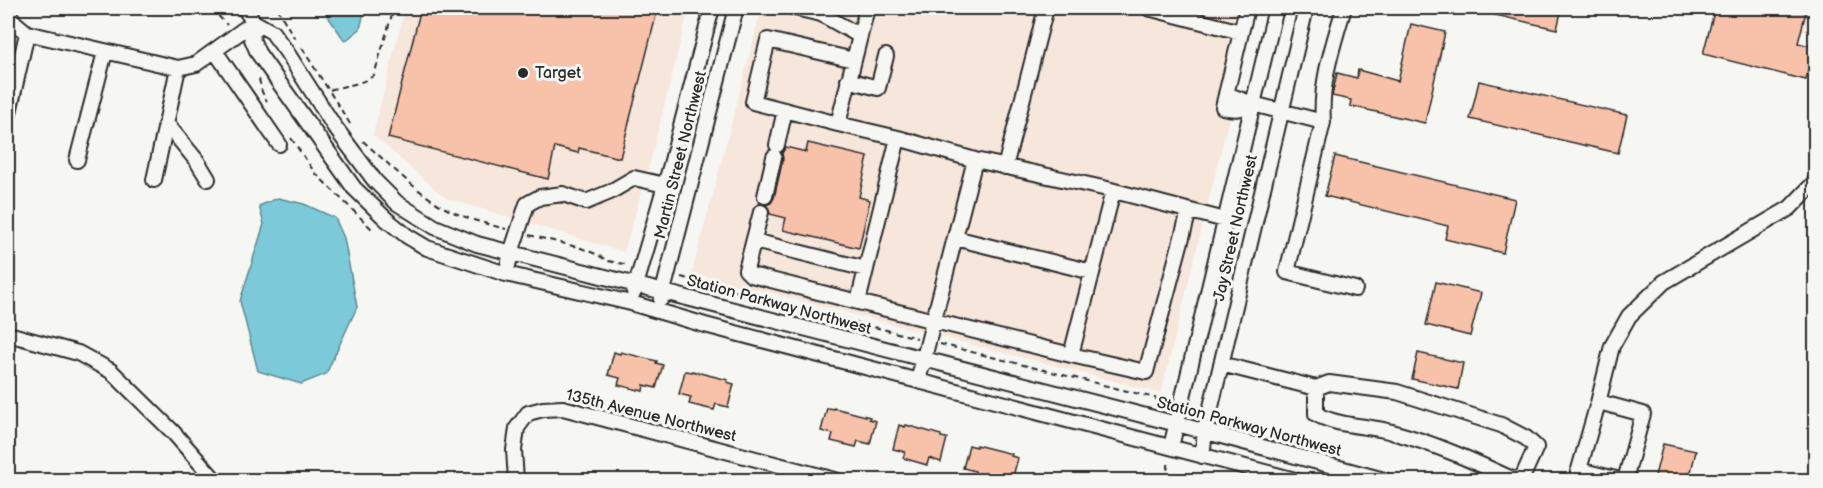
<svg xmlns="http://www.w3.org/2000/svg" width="1823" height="488" viewBox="0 0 1823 488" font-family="'Balsamiq Sans',sans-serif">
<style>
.built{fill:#f6e6dc}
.water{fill:#7bcad9;stroke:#5b8a93;stroke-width:1.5}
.building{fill:#f7c2a9;stroke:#2b2b2b;stroke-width:1.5}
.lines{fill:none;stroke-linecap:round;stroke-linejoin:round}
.minor-casing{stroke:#2b2b2b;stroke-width:18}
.path{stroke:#2b2b2b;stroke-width:2;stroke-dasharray:6 4.5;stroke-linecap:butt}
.minor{stroke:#f6f6f2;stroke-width:14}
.poi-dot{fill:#2b2b2b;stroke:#f6f6f2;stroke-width:2}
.labels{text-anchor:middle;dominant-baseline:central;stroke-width:6;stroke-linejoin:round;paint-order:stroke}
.poi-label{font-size:16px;fill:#2b2b2b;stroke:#f6f6f2;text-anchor:start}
.street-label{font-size:16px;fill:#2b2b2b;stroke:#f6f6f2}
</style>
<rect width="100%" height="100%" fill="#f6f6f2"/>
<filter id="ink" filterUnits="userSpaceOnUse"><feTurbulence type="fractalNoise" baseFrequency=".0167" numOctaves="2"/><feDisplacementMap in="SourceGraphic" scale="12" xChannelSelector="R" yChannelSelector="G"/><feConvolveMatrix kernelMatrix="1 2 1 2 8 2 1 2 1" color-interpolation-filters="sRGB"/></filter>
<g filter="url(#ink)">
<path class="built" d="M405 8H689L650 162 624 252 446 198 373 135Z
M762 8H1256L1161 393 692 273Z
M1710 8H1815V34Z"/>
<path class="water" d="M322 8H365L360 29 345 41Z
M278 198 304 204 335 218 344 238 357 307 326 374 301 384 258 371 240 301 264 224 259 206Z"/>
<path class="building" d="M421 8H658L620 158 579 148 578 153 555 147 548 179 388 138Z
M1483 8H1562L1557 29 1482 12Z
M1715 8H1807L1798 43 1814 47 1806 80 1703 54Z
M1411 24 1445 32 1425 123 1350 106 1351 100 1332 96 1337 73 1357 78 1358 70 1398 81Z
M1479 81 1627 115 1618 153 1470 119Z
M808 143 868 157 859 197 870 200 859 248 783 230 786 218 770 214 769 209 766 205 771 203 774 198 783 159 782 153 786 147 806 152Z
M1335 156 1515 199 1503 253 1445 239 1448 226 1325 196Z
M1436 282 1481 293 1470 336 1426 325Z
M614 352 620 354 621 352 657 361 656 363 663 365 656 388 644 385 643 391 618 385 620 378 608 375Z
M1418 353 1463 363 1458 389 1412 379Z
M685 371 692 372V371L728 380 727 382 734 384 728 407 716 404 714 410 689 404 691 397 679 394Z
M827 408 834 409V408L870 417 869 419 876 421 870 444 858 441 856 447 831 441 833 434 821 431Z
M899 425 905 427 906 425 941 435V437L947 438 941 462 929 458 927 465 903 458 905 452 893 449Z
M1663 444 1696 451 1689 480H1654Z
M969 445 976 447V445L1012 454 1011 456 1018 458 1012 480 999 478V480H982L973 478 975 471 963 468Z"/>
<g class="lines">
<g class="minor-casing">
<path id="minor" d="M244 8 254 22 272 32 286 51 334 126 375 181 397 203 435 227 477 244 1177 424 1384 480
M795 8 821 14 860 36
M867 8 838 124 898 138 975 160 1103 188 1225 220
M1148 8 1241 32
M8 12 15 23 27 33 178 68 196 64 254 22
M254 22 252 39 258 53 354 188 386 219 407 236 427 248 506 274 631 303 705 325 1295 480
M215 51 279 144
M848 80 878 88 886 56
M1226 94 1253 104C1242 109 1234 110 1223 107L1247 8
M1253 104 1323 122 1287 272 1355 289
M8 117 27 33
M1323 122C1320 83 1333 45 1344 8
M166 123 197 161 208 179
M838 124 753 102 768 40 854 60
M898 138 858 302 1071 355
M777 145 785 110
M77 160 105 52
M1005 167 1046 8
M154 180 178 68
M1113 191 1071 355 1146 372 1189 211
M765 196 774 157
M761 212 746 270 751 275 858 302
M955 238 1092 272
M754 241 866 269
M506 274 511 253 527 204 540 197 563 194 586 202 610 192 634 178 665 185
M634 292 670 168 712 8
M661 299 736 8
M8 334 78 353 111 371 173 432 215 480
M1221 364 1316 388 1329 383 1397 392 1501 425 1526 438 1536 447 1522 478 1512 479C1471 460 1436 444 1392 432 1367 425 1339 427 1316 414V388
M918 381 975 160
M1599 402 1643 414 1625 480
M1171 447 1276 8
M1202 456 1205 432 1306 8
M1579 470 1620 480
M516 480 514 450 517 428 528 413 543 409 563 408 835 480
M1576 480 1598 403 1612 346 1629 316 1664 282 1790 208 1816 181"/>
</g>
<path class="path" d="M211 8 227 25
M277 8 295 39
M302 48 352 127
M259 79 262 92 267 101
M330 90C344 85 362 85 374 75L394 8
M291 138 315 173 373 230
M363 141C390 165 417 193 449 210 467 219 487 224 506 229
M529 235 581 248 596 254 608 261 629 265
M681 277 917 338
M940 344 1155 398 1167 408
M1165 480 1169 461"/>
<use href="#minor" class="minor"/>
</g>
</g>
<circle class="poi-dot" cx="523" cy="73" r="6"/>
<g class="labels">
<g class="poi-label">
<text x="535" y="73">Target</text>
</g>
<g class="street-label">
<text transform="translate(681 155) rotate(-76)">Martin Street Northwest</text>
<text transform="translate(1236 228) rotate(-77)">Jay Street Northwest</text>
<text transform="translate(779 305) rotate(15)">Station Parkway Northwest</text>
<text transform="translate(651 416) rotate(14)">135th Avenue Northwest</text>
<text transform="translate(1249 427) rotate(15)">Station Parkway Northwest</text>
</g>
</g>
<rect width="1823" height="488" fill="none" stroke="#f6f6f2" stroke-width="30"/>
<rect x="15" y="15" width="1793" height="458" fill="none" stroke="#2b2b2b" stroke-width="2" filter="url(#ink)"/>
</svg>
